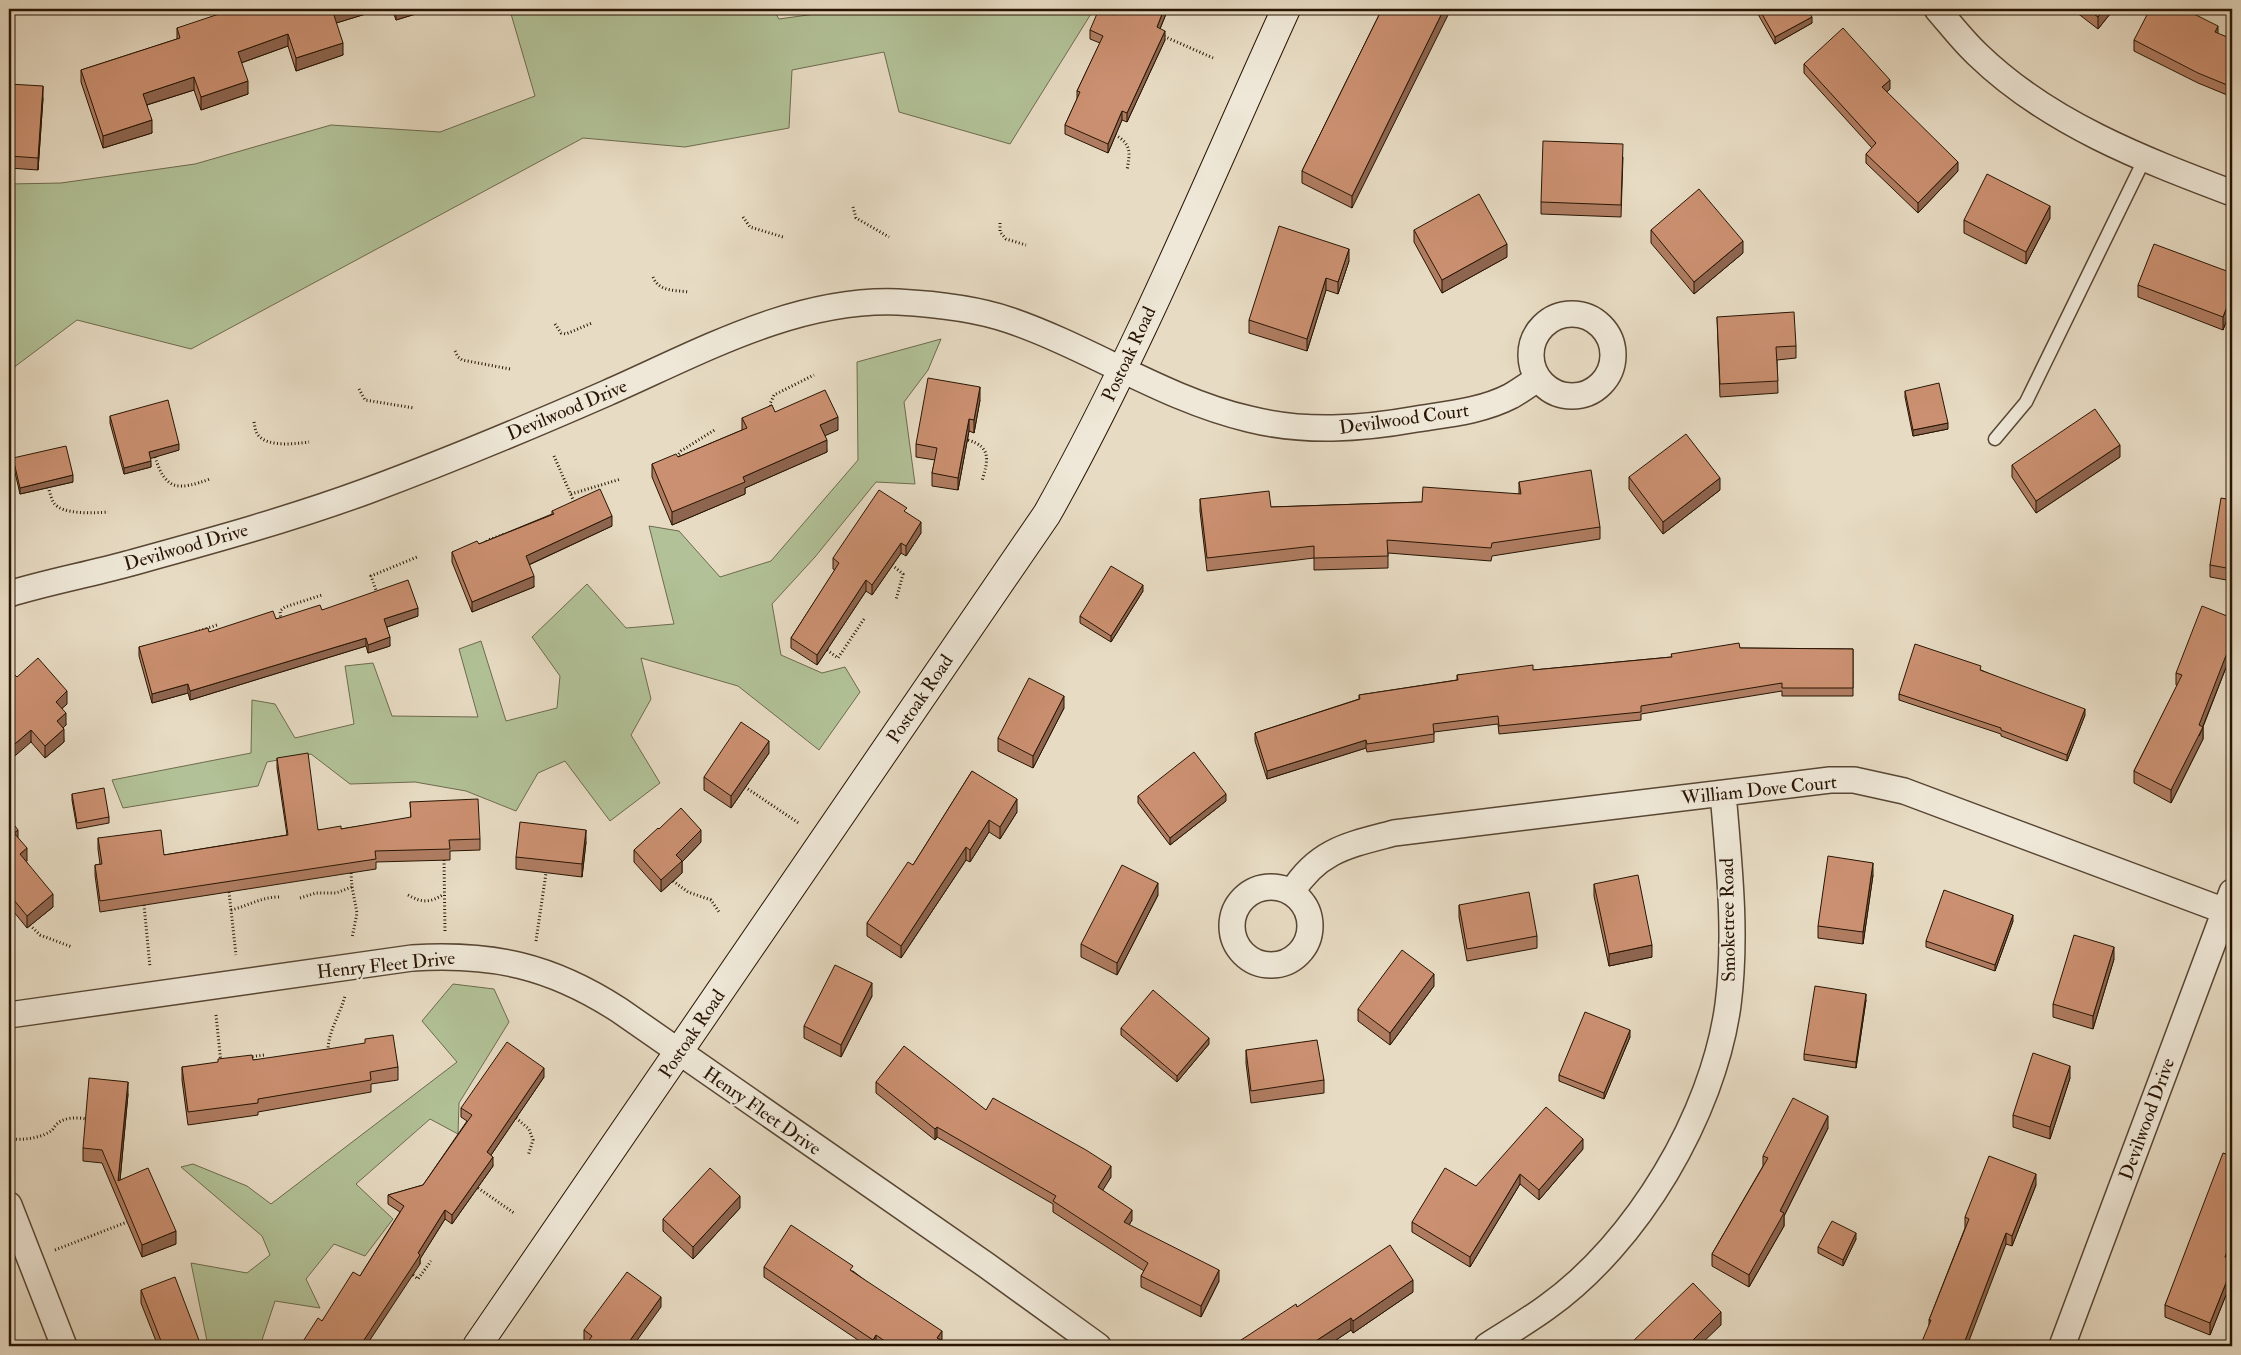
<svg xmlns="http://www.w3.org/2000/svg" width="2241" height="1355" viewBox="0 0 2241 1355" font-family="'IM FELL Double Pica',serif">
<style>
.green{fill:#b2c197;stroke:#6d6b4d}
.lines{fill:none;stroke-linecap:round;stroke-linejoin:round}
.lane-casing{stroke:#584633;stroke-width:15}
.street-casing{stroke:#584633;stroke-width:28}
.secondary-casing{stroke:#281503;stroke-width:30}
.path{stroke:#281503;stroke-width:3;stroke-dasharray:1 2.5;stroke-linecap:butt}
.lane{stroke:#efe8d8;stroke-width:12}
.street{stroke:#efe8d8;stroke-width:25}
.secondary{stroke:#efe8d8;stroke-width:28}
.wall{fill:#af7c61;stroke:#281503}
.shaded-wall{fill:#8e654f;stroke:#281503}
.building{fill:#cb9071;stroke:#281503}
.labels{text-anchor:middle;dominant-baseline:central;stroke-width:4;stroke-linejoin:round;paint-order:stroke}
.street-label{font-size:19px;fill:#281503;stroke:#efe8d8}
</style>
<rect width="100%" height="100%" fill="#e7dbc3"/>
<filter id="stains"><feTurbulence type="fractalNoise" baseFrequency=".004" numOctaves="4"/><feColorMatrix values="0 0 0 0 .2 0 0 0 0 .09 0 0 0 0 .02 0 0 0 .5 -.17"/></filter>
<radialGradient id="worn" r=".72"><stop offset=".6" stop-color="#630" stop-opacity="0"/><stop offset="1" stop-color="#630" stop-opacity=".3"/></radialGradient>
<path class="green" d="M530 9H773L779 19 851 9H1094L1010 144 899 112 884 52 792 70 789 128 685 147 583 138 191 349 77 320 9 371V184L61 183 195 164 331 125 440 132 535 96 511 14Z
M941 339 928 370 904 402 915 484 876 482 815 557 772 604 781 655 822 673 845 667 860 692 819 750 738 686 641 658 651 699 631 735 660 783 610 821 565 761 538 773 516 811 466 791 415 782 350 784 311 754 267 762 258 786 123 808 112 780 251 753 252 700 275 704 295 738 354 724 345 666 373 663 392 716 478 717 459 649 481 641 506 721 557 708 560 676 532 637 587 584 626 628 674 624 649 526 679 531 720 577 771 561 858 460 857 362Z
M453 984 494 989 509 1022 459 1103 458 1134 430 1119 356 1184 393 1219 365 1256 334 1244 306 1279 320 1308 275 1301 260 1346H208L191 1263 247 1273 270 1255 262 1236 181 1167 193 1164 247 1186 271 1204 457 1062 422 1021Z"/>
<g class="lines">
<g class="lane-casing">
<path id="lane" d="M1995 439 2026 402 2144 160"/>
</g>
<g class="street-casing">
<path id="street" d="M1937 9C1950 24 1963 41 1977 54 2048 123 2142 159 2232 193
M1531 355a41 41 0 1 1 82 0a41 41 0 1 1-82 0Z
M9 594C48 582 87 575 127 564 207 542 288 520 367 491 448 461 527 428 607 393 698 353 795 298 898 302 935 304 974 308 1009 320 1091 348 1164 399 1249 419 1305 433 1361 429 1417 419 1449 414 1482 411 1511 396 1520 391 1529 384 1538 379
M1232 926a39 39 0 1 1 78 0a39 39 0 1 1-78 0Z
M1292 892C1318 850 1349 845 1394 833L1830 780H1854L1904 791 2225 911
M9 1015 412 958C493 953 551 966 619 1010L986 1265 1098 1346
M9 1205 64 1346
M1487 1346C1507 1333 1528 1321 1547 1307 1637 1243 1713 1115 1728 1005 1737 935 1729 864 1723 793
M2062 1346 2232 892"/>
</g>
<g class="secondary-casing">
<path id="secondary" d="M477 1346 1047 514C1138 352 1209 178 1286 9"/>
</g>
<path class="path" d="M1161 35 1213 58
M1115 135C1132 144 1130 154 1127 170
M853 207 856 218 889 237
M743 217 750 227 783 237
M1000 223V232L1006 239 1026 245
M653 277C659 292 675 290 689 292
M555 324 561 333 566 334 592 323
M455 351 458 357 462 360 510 369
M359 389 365 400 414 408
M772 409 770 404 774 395 814 375
M254 422C255 427 255 432 259 436 269 447 295 444 309 442
M968 440C992 447 988 461 982 481
M554 456 575 504
M155 457C166 492 179 490 210 479
M681 460 678 455 681 451 716 429
M48 487C50 492 51 499 54 503 62 515 95 513 108 512
M571 494 621 479
M484 544 488 540 505 534
M892 565 903 574 896 600
M377 593 371 576 417 557
M281 620 280 611 285 607 322 595
M196 632 217 625
M827 650 838 658 864 619
M9 664 12 660
M745 787 800 824
M444 860 445 931
M351 873 352 887 357 913 352 938
M673 881 688 892 711 900 719 912
M229 892 236 955
M408 895C422 903 430 903 444 894
M300 898 316 893H336L352 887
M144 905 150 967
M231 910C248 906 261 897 279 897
M30 925 40 935 72 947
M536 941 546 873
M216 1015 221 1063
M328 1051C328 1031 340 1015 345 996
M249 1057 264 1055
M516 1118 529 1129 533 1140 528 1156
M9 1139C22 1140 39 1139 51 1131 53 1130 54 1127 56 1125 63 1117 77 1117 86 1119
M478 1188 514 1213
M55 1250 127 1222
M413 1275 418 1279 431 1261
M147 1346 157 1343"/>
<use href="#lane" class="lane"/>
<use href="#street" class="street"/>
<use href="#secondary" class="secondary"/>
</g>
<path class="wall" d="M382 9 336 23 343 55 296 71 288 46 241 63 248 94 201 110 194 90 147 105 152 133 103 148 81 82V70L177 39V28Z
M392 9H432L396 20Z
M1116 9H1168L1160 29 1165 40 1127 122 1122 120 1108 153 1065 134V125L1077 99V91L1100 43 1090 39V30L1114 15Z
M1382 9 1352 208 1302 183V171Z
M1454 9H1462L1460 12Z
M1755 9H1807L1812 23 1775 44Z
M2072 9H2114L2098 29Z
M2218 34 2232 39V97L2198 83 2134 51V40Z
M1804 64 1890 89 1886 92 1958 171 1918 213 1866 163V154L1872 148 1804 73Z
M9 84 43 98 38 170 9 168Z
M1623 157 1621 217 1541 214V202Z
M2050 218 2026 264 1964 233V220Z
M1414 230 1507 257 1442 293 1414 242Z
M1651 230 1743 253 1694 294 1651 243Z
M1349 261 1338 294 1326 290 1307 351 1249 333V320Z
M2232 273V306L2223 330 2138 297V285Z
M1717 317 1796 346V358L1777 360 1778 393 1720 397Z
M1905 391 1948 429 1913 436 1905 397Z
M980 400 974 433 969 431 958 490 932 486V473L935 460 916 457V444Z
M775 412 838 430 825 435 827 452 745 488V494L672 525 652 477V464L678 457 742 430V418Z
M110 416 179 450 150 458 151 467 124 474 110 423Z
M2120 457 2036 513 2012 477V465Z
M13 458 73 482 20 494 13 464Z
M1629 477 1720 490 1663 534 1629 489Z
M1519 482 1600 527V539L1492 556 1491 561 1388 553V568L1314 570V558L1207 571 1200 511V499L1271 507 1422 502 1519 494Z
M2232 500V581L2210 577V565Z
M552 511 612 526 529 565 534 587 472 612 452 562V552L479 544 552 514Z
M907 513 921 533 906 556 901 553 872 595 866 591 817 665 791 648V638L835 570 833 569V558Z
M1143 591 1111 642 1080 623V616Z
M322 610 418 616 387 627 390 646 368 653 366 646 190 700 188 693 152 703 139 656V647L209 632Z
M1740 648 1853 649V696H1782V691L1641 714V720L1499 734 1498 724 1434 732V742L1367 752 1366 748 1267 779 1255 741V733L1359 699V695L1457 680V675L1533 670 1671 657Z
M2232 652 2203 727V739L2171 803 2134 783V771L2177 686 2176 685V673Z
M1981 670 2085 715 2067 761 2001 736V734L1899 700V694Z
M17 677 67 704 62 708 66 725 63 728 64 742 45 758 31 742Z
M1064 708 1033 768 998 751V738Z
M769 753 731 808 704 790V777Z
M277 758 318 830 341 829 411 818 410 802 480 839V850L450 851V860L376 862V869L100 912 95 875V865L100 864 98 849V838L164 855 287 835 277 768Z
M972 771 1017 812 1000 839 989 832 970 862 966 860 901 958 867 936V923L913 865Z
M72 794 109 817V823L77 829 72 800Z
M1138 796 1226 801 1170 845 1138 803Z
M9 818 18 839 27 861H26L53 907 27 928 9 906Z
M659 829 701 842 682 862V873L661 892 634 862V850Z
M586 842 582 877 516 869V857Z
M1873 875 1863 944 1818 938V926Z
M1594 884 1652 957 1609 966 1594 896Z
M1158 895 1117 975 1081 957V944Z
M1459 905 1537 936V948L1467 961 1459 917Z
M2013 921 1995 971 1926 947V941Z
M2114 959 2093 1029 2053 1017V1004Z
M1434 986 1390 1045 1358 1021V1009Z
M872 996 841 1057 804 1038V1026Z
M1866 1000 1856 1068 1804 1060V1054Z
M1121 1028 1209 1044 1177 1082 1121 1035Z
M1630 1037 1604 1099 1559 1081V1075Z
M1246 1050 1324 1080V1093L1251 1103 1246 1063Z
M253 1060 398 1067V1080L371 1084V1092L258 1112V1115L188 1125 182 1080V1067Z
M544 1077 491 1155 493 1166 452 1224 445 1219 420 1259V1264L322 1321 360 1276 400 1212 388 1204V1195L423 1185 467 1121 461 1117V1108Z
M2070 1078 2050 1139 2013 1127V1115Z
M876 1082 986 1110 1111 1177 1102 1190 1132 1220 1129 1225 1219 1281 1201 1317 1141 1287V1276L1144 1271 1053 1212V1204L937 1137 935 1140 876 1093Z
M128 1094 120 1181 176 1244 142 1257 102 1163 83 1161V1148Z
M1828 1128 1784 1216V1226L1749 1287 1712 1266V1254L1763 1166V1156Z
M1583 1149 1539 1200 1520 1184 1470 1267 1412 1232V1222L1476 1186Z
M2232 1156V1249L2229 1258 2232 1260V1280L2210 1335 2165 1317V1305Z
M2036 1185 2012 1246 2006 1244 1929 1325V1320L1965 1228V1217Z
M740 1208 693 1259 663 1231V1219Z
M1856 1239 1843 1266 1818 1253V1247Z
M764 1267 853 1271 942 1341 951 1346H867L764 1277Z
M141 1290 200 1346H158L141 1303Z
M1413 1292 1353 1333 1351 1330 1327 1346H1235V1344L1297 1307Z
M661 1307 588 1342 584 1340V1330Z"/>
<path class="shaded-wall" d="M343 9H382L333 24V12Z
M396 9H432L396 20Z
M1164 9H1168L1157 36V27Z
M1444 9H1451L1352 208V196Z
M2104 9H2114L2098 29V17Z
M1812 17V23L1775 44V37Z
M2218 26V36L2215 32Z
M1165 31V40L1127 122V113Z
M288 34V46L238 64V52Z
M343 43V55L296 71V58Z
M194 77V90L143 106V94Z
M1890 80V89L1882 96V87Z
M248 81V94L201 110V97Z
M43 86V98L38 170V158Z
M1122 111V120L1108 153V144Z
M152 120V133L103 148V136Z
M1958 162V171L1918 213V203Z
M2050 206V218L2026 264V252Z
M1743 241V253L1694 294V282Z
M1507 244V257L1442 293V280Z
M1349 249V261L1338 294V282Z
M1326 278V290L1307 351V339Z
M2232 294V306L2223 330V317Z
M980 387V400L974 433V420Z
M838 417V430L820 438V425Z
M969 419V431L958 490V478Z
M1948 423V429L1913 436V430Z
M827 440V452L745 488V494L672 525V512L743 477Z
M179 444V450L149 459V452Z
M2120 445V457L2036 513V501Z
M151 461V467L124 474V468Z
M73 475V482L20 494V488Z
M1720 478V490L1663 534V522Z
M612 516V526L526 566V556Z
M921 522V533L906 556V546Z
M901 543V553L872 595V585Z
M534 576V587L472 612V602Z
M866 580V591L817 665V655Z
M1143 585V591L1111 642V636Z
M418 608V616L384 628V619Z
M390 637V646L368 653V645Z
M366 638V646L190 700V691Z
M2232 640V652L2199 736 2203 727V739L2171 803V790Z
M188 684V693L152 703V694Z
M67 691V704L56 714V702Z
M1064 696V708L1033 768V756Z
M2085 709V715L2067 761V755Z
M66 713V725L57 734V721Z
M64 729V742L45 758V746Z
M31 730V742L9 761V749Z
M1366 740V748L1267 779V771Z
M769 741V753L731 808V796Z
M1226 794V801L1170 845V838Z
M1017 799V812L1000 839V827Z
M989 820V832L970 862V850Z
M18 830V842L14 833Z
M586 830V842L582 877V864Z
M701 830V842L682 862V873L661 892V880L676 855Z
M966 847V860L901 958V946Z
M27 848V861L20 866V854Z
M1873 863V875L1863 944V932Z
M1158 883V895L1117 975V963Z
M53 894V907L27 928V916Z
M2013 915V921L1995 971V965Z
M1652 945V957L1609 966V954Z
M2114 947V959L2093 1029V1016Z
M1434 974V986L1390 1045V1033Z
M872 983V996L841 1057V1045Z
M1866 994V1000L1856 1068V1062Z
M1630 1030V1037L1604 1099V1093Z
M1209 1038V1044L1177 1082V1076Z
M2070 1066V1078L2050 1139V1127Z
M544 1068V1077L487 1161V1152Z
M128 1082V1094L119 1190 118 1181Z
M1828 1116V1128L1784 1216V1226L1749 1287V1275L1780 1211Z
M937 1127V1137L935 1140V1129Z
M1583 1139V1149L1539 1200V1190Z
M493 1157V1166L452 1224V1215Z
M1111 1166V1177L1098 1198V1187Z
M1520 1174V1184L1470 1267V1257Z
M2036 1174V1185L2012 1246V1236Z
M740 1196V1208L693 1259V1247Z
M445 1210V1219L420 1259V1264L366 1346H360Z
M1132 1210V1220L1124 1233V1222Z
M176 1231V1244L142 1257V1245Z
M1856 1233V1239L1843 1266V1260Z
M2006 1233V1244L1967 1346H1963Z
M2232 1237V1249L2225 1269V1257Z
M2232 1268V1280L2210 1335V1323Z
M1219 1270V1281L1201 1317V1306Z
M1413 1280V1292L1353 1333V1321Z
M661 1297V1307L633 1346H626Z
M1721 1312V1325L1699 1346H1687Z
M1351 1318V1330L1327 1346H1308Z
M942 1331V1341L937 1338Z
M876 1335V1346H873V1340Z
M200 1343V1346H192Z"/>
<path class="building" d="M234 9H343L333 12 343 43 296 58 288 34 238 52 248 81 201 97 194 77 143 94 152 120 103 136 81 70 180 38 177 28Z
M1099 9 1114 15 1116 9H1164L1157 27 1165 31 1127 113 1122 111 1108 144 1065 125 1080 92 1077 91 1103 36 1090 30Z
M1382 9H1444L1352 196 1302 171Z
M1759 9H1807L1812 17 1775 37Z
M2087 9H2104L2098 17Z
M2150 9H2184L2218 26 2215 32 2232 39V87L2198 73 2134 40Z
M1843 28 1890 80 1882 87 1958 162 1918 203 1866 154 1876 143 1804 64Z
M9 84 43 86 38 158 9 156Z
M1543 141 1623 144 1621 205 1541 202Z
M1987 174 2050 206 2026 252 1964 220Z
M1699 189 1743 241 1694 282 1651 230Z
M1479 194 1507 244 1442 280 1414 230Z
M1279 226 1349 249 1338 282 1326 278 1307 339 1249 320Z
M2154 244 2232 273V294L2223 317 2138 285Z
M1794 312 1796 346 1776 347 1778 381 1720 384 1717 317Z
M928 378 980 387 974 420 969 419 958 478 932 473 937 448 916 444Z
M1939 383 1948 423 1913 430 1905 391Z
M825 390 838 417 820 425 827 440 743 477 745 482 672 512 652 464 676 454 678 457 747 428 742 418 772 405 775 412Z
M168 400 179 444 149 452 151 461 124 468 110 416Z
M2095 409 2120 445 2036 501 2012 465Z
M1686 434 1720 478 1663 522 1629 477Z
M66 446 73 475 20 488 13 458Z
M1591 470 1600 527 1492 543 1491 548 1387 540 1388 556 1314 558V546L1207 558 1200 499 1269 491 1271 507 1422 502 1423 487 1521 494 1519 482Z
M600 489 612 516 526 556 534 576 472 602 452 552 477 541 479 544 554 514 552 511Z
M879 490 907 508 904 511 921 522 906 546 901 543 872 585 866 580 817 655 791 638 839 563 833 558Z
M2221 498 2232 500V569L2210 565Z
M1111 566 1143 585 1111 636 1080 616Z
M408 580 418 608 384 619 390 637 368 645 366 638 190 691 188 684 152 694 139 647 208 628 209 632 273 611 276 619 320 605 322 610Z
M2202 606 2232 618V640L2199 725 2203 727 2171 790 2134 771 2182 675 2176 673Z
M1739 643 1740 648 1853 649V688H1782V683L1641 706V712L1499 726 1498 716 1433 724 1434 734 1367 744 1366 740 1267 771 1255 733 1360 699 1359 695 1458 680 1457 675 1533 665V670L1672 657 1671 654Z
M1915 644 1981 666 1980 670 2085 709 2067 755 2001 730V728L1899 694Z
M38 658 67 691 56 702 66 713 57 721 64 729 45 746 31 730 9 749V678L14 674 17 677Z
M1029 678 1064 696 1033 756 998 738Z
M741 722 769 741 731 796 704 777Z
M1194 752 1226 794 1170 838 1138 796Z
M308 753 318 830 341 826V829L411 817 410 802 478 799 480 839 449 840 450 849 375 851 376 859 100 901 95 865 102 864 98 838 161 830 164 855 288 835 277 758Z
M972 771 1017 799 1000 827 989 820 970 850 966 847 901 946 867 923 908 862 913 865Z
M104 788 109 817 77 823 72 794Z
M681 808 701 830 676 855 682 861 661 880 634 850 658 828 659 829Z
M9 818 18 830 14 833 27 848 20 854 53 894 27 916 9 894Z
M520 822 586 830 582 864 516 857Z
M1828 856 1873 863 1863 932 1818 926Z
M1122 865 1158 883 1117 963 1081 944Z
M1638 875 1652 945 1609 954 1594 884Z
M1944 890 2013 915 1995 965 1926 941Z
M1529 892 1537 936 1467 949 1459 905Z
M2074 935 2114 947 2093 1016 2053 1004Z
M1402 950 1434 974 1390 1033 1358 1009Z
M835 965 872 983 841 1045 804 1026Z
M1815 986 1866 994 1856 1062 1804 1054Z
M1153 990 1209 1038 1177 1076 1121 1028Z
M1585 1012 1630 1030 1604 1093 1559 1075Z
M393 1035 398 1067 370 1072 371 1080 258 1099V1103L188 1112 182 1067 218 1062V1059L252 1055 253 1060 328 1049 365 1043V1039Z
M1317 1040 1324 1080 1251 1091 1246 1050Z
M507 1042 544 1068 487 1152 493 1157 452 1215 445 1210 418 1253 420 1255 360 1346H300L318 1318 322 1321 353 1272 360 1276 404 1206 388 1195 423 1185 472 1115 461 1108Z
M904 1046 986 1110 993 1098 1086 1150 1111 1166 1098 1187 1132 1210 1124 1222 1219 1270 1201 1306 1141 1276 1148 1263 1053 1201 1056 1196 937 1127 935 1129 876 1082Z
M2033 1053 2070 1066 2050 1127 2013 1115Z
M89 1078 128 1082 118 1181 148 1168 176 1231 142 1245 102 1150 83 1148Z
M1793 1098 1828 1116 1780 1211 1784 1213 1749 1275 1712 1254 1768 1158 1763 1156Z
M1546 1107 1583 1139 1539 1190 1520 1174 1470 1257 1412 1222 1445 1168 1476 1186Z
M2223 1153 2232 1156V1237L2225 1257 2232 1260V1268L2210 1323 2165 1305Z
M1989 1156 2036 1174 2012 1236 2006 1233 1963 1346H1920L1931 1320H1929L1969 1219 1965 1217Z
M710 1168 740 1196 693 1247 663 1219Z
M1832 1221 1856 1233 1843 1260 1818 1247Z
M791 1225 853 1266 850 1270 942 1331 937 1338 951 1346H892L876 1335 873 1340 764 1267Z
M1390 1245 1413 1280 1353 1321 1351 1318 1308 1346H1237L1235 1344 1296 1304 1297 1307Z
M627 1272 661 1297 626 1346H585L592 1336 584 1330Z
M175 1277 200 1343 192 1346H163L141 1290Z
M1693 1283 1721 1312 1687 1346H1628Z"/>
<g class="labels">
<g class="street-label">
<text transform="translate(1129 354) rotate(-65)">Postoak Road</text>
<text transform="translate(567 410) rotate(-23)">Devilwood Drive</text>
<text transform="translate(1404 419) rotate(-8)">Devilwood Court</text>
<text transform="translate(186 547) rotate(-16)">Devilwood Drive</text>
<text transform="translate(920 699) rotate(-56)">Postoak Road</text>
<text transform="translate(1759 790) rotate(-6)">William Dove Court</text>
<text transform="translate(1728 920) rotate(-91)">Smoketree Road</text>
<text transform="translate(386 965) rotate(-6)">Henry Fleet Drive</text>
<text transform="translate(692 1034) rotate(-56)">Postoak Road</text>
<text transform="translate(762 1111) rotate(35)">Henry Fleet Drive</text>
<text transform="translate(2147 1119) rotate(-70)">Devilwood Drive</text>
</g>
</g>
<rect width="2241" height="1355" fill="none" stroke="#e7dbc3" stroke-width="30"/>
<rect x="10" y="10" width="2221" height="1335" fill="none" stroke="#281503" stroke-width="2.5"/>
<rect x="15" y="15" width="2211" height="1325" fill="none" stroke="#281503"/>
<rect width="100%" height="100%" filter="url(#stains)"/>
<rect width="100%" height="100%" fill="url(#worn)"/>
</svg>
